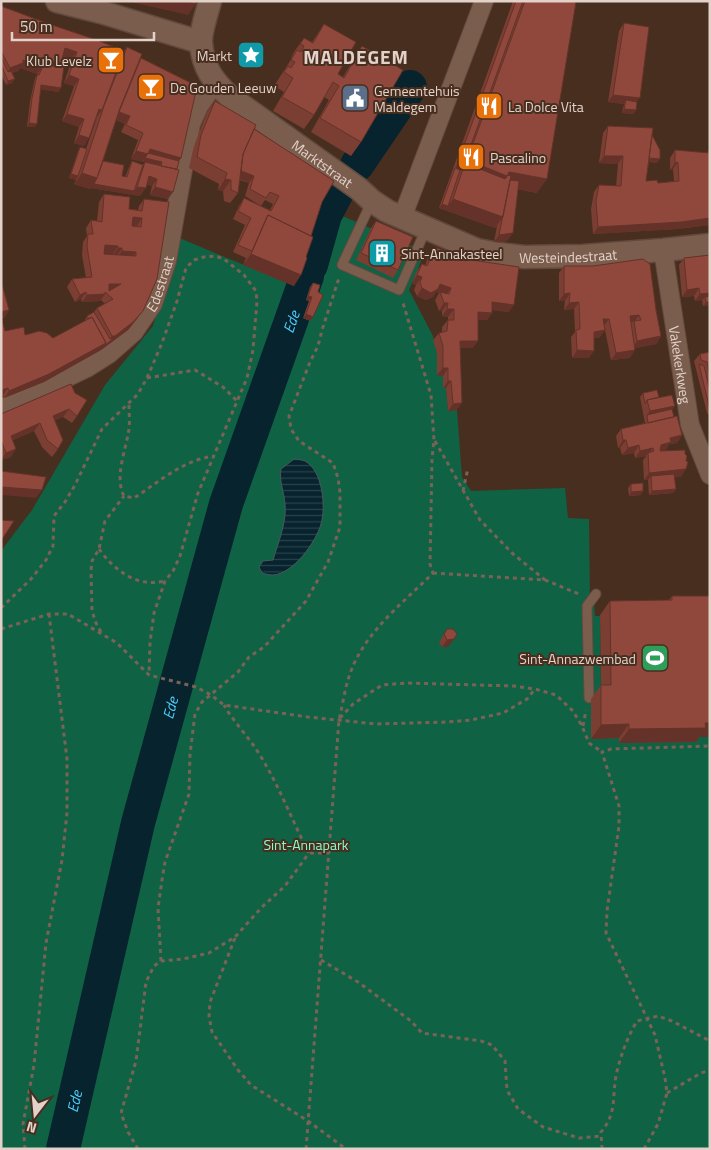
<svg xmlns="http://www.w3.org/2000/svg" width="711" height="1150" viewBox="0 0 711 1150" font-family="'Titillium Web',sans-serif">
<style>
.park{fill:#106245}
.water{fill:url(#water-rules);stroke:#48585c}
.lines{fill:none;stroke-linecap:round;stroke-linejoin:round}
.river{stroke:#06232e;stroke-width:34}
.service-casing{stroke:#614a3d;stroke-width:11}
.minor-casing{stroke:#614a3d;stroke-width:20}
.tertiary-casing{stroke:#614a3d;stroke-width:25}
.path{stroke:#7a6356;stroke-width:3;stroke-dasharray:4 4;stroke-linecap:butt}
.service{stroke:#7b5d4e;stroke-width:9}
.minor{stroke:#7b5d4e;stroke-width:18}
.tertiary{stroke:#7b5d4e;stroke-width:22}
.wall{fill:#7b3e33;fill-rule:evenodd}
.shaded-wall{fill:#643229}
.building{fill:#8f483b;stroke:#643229;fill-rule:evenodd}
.labels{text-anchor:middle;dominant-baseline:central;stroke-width:4;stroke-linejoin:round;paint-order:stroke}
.poi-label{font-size:14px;fill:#e3d2c9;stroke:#482e1f;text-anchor:start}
.street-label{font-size:14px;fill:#e3d2c9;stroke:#482e1f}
.park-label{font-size:14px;fill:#88fbc9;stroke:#482e1f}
.water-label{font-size:15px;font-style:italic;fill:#4fd0fe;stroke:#482e1f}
.district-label{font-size:19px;font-weight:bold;letter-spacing:1px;fill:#e3d2c9;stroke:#482e1f}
</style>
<defs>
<pattern id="water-rules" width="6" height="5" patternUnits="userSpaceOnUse" patternTransform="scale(1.25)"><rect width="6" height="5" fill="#06232e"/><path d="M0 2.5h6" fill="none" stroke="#2a424b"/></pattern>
</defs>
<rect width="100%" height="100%" fill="#482e1f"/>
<path class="park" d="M329 188 347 199 338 214 425 252 409 290 433 336 437 354V375L443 376V388H446L448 411 457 410 462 477 471 491 565 488 568 518 589 519 590 604H594L595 616H600L601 699 619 738V742H695L696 736 710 737V1149H1V551L32 510 105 385 153 326 177 237 294 286 317 210Z"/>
<path class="water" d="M294 459C297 459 302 460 305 461 323 471 326 507 321 524 316 542 293 574 273 575 270 575 265 574 262 573L259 567 263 561 273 560C278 543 287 522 285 504 284 491 279 482 281 469Z"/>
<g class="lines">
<g class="river">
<path d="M357 165 410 87"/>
<path d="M311 265 325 215 336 194"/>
<path id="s1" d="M63 1149 138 823 226 504 307 276"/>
</g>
<g class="service-casing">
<path id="service" d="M372 201 342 265 399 290 426 229
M589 698 587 606 596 594"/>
</g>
<g class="minor-casing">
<g id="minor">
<path d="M402 218 484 1"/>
<path id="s2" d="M663 250 690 425 710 475"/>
<path id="s3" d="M1 409 87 368 109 354 134 332 153 304 167 261 191 124 199 106 215 83"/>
</g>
</g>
<g class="tertiary-casing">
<g id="tertiary">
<path d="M57 1 101 12 200 42"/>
<path id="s4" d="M210 1C207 13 200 32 201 43 203 68 213 81 230 97L359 189 372 201 387 211 477 250 498 254 524 257 583 256 663 250 710 245"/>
</g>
</g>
<path class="path" d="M147 378 195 370 223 387 237 401
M129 405C129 413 130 421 129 429 126 450 114 477 124 496L134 498C159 482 183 460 214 456
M435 441 480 520 512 553 545 580
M463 491 468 468
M99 549C114 570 137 588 164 581
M433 573 545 580 579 594
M1 608 31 579 46 560 53 546 54 516 65 502 75 485 102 429 138 394 147 378 162 343 177 301 186 268 194 260 204 257 215 256 224 259 244 275 256 291 257 301 253 350 247 378 198 493 180 556 173 571 165 581 154 613 150 642 149 675
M1 629 49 614H68L117 643 149 675 196 687 211 695 224 705 308 717 376 724 447 722 471 720 503 713 527 699 535 689 556 695 573 711 582 726 589 743 602 752
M101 632 95 621 92 610 91 571 92 561 99 549 105 521 124 496
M340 718 353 704 382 685 406 683 514 686 534 689
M583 726 586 710
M310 853H329
M235 938 210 1002 209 1016 212 1032 238 1070 251 1085 308 1121 346 1149
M321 960 358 982 411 1021 422 1033 481 1041 492 1045 505 1061 507 1090 518 1109 543 1127 579 1138 602 1136
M161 961 158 908 162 880 165 862 189 794 190 754 195 714 202 702 238 672 249 657 264 647 306 601 328 562 340 527V492L338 478 333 463 299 441 291 429 289 416 310 362 318 346 322 330 339 278
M667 1093 701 1073 710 1070
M25 1149 23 1124 34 1065 46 943 62 860 67 813V759L49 614
M138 1149 128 1132 121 1113 136 1061 146 982 154 966 161 961 183 959 209 953 235 937 262 907 285 886 309 853C291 819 278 782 256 749 246 734 233 721 224 705
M306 1149 339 720C343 704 345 686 351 671 366 631 404 602 433 573L430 564 432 459 434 440 431 395 403 303
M602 1149 601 1132C617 1113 612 1098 616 1076 620 1057 627 1038 637 1021L658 1016 672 1021 710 1041
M644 1149 658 1124 667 1093 665 1078 655 1035 606 933 607 911 619 826V806L602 752 611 749 710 746"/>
<use href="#service" class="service"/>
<use href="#minor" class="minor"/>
<use href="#tertiary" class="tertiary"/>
</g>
<path class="wall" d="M513 1H574L537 193 518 189 507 241 494 242 497 226 495 228 439 208Z
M1 6 124 51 127 47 141 58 181 158 179 161 168 199 150 195 152 186 147 184 140 196 91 188 90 189 74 184 76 180 69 178 78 151 80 147 86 149 97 117 84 146 74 143 79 127 62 121 74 86 64 83 72 59 62 56 59 66 61 88 58 92 40 89 37 124 34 127H27L30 101 35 78 38 73 37 74 20 68 18 71 12 73V83L6 85 1 74ZM116 120 125 124 121 132 138 140 131 159 145 162 143 165 132 161 130 165 125 177 122 176 103 161Z
M624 23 637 102 636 110 633 114 622 113 624 104 608 102 619 31Z
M324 24 338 74 343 77 353 60 362 46 361 142 351 156 311 132 329 100 324 97 314 115 304 129 273 111 284 92 274 86 292 58H291L294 52 304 38 312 42Z
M215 101 254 129 322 202 294 286 243 265 246 258 233 252 245 225 233 219 239 206 244 198 270 210 273 204 265 200 261 206 245 196 249 183 239 180 238 193 230 203 224 201 223 191 218 190 219 184 189 168 194 146 207 112Z
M608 126 652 135 657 163 649 162 646 181 658 183 674 181 673 169 670 170V158L675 150 707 153 710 149V225L677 229 593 234 591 209 594 192 599 185 616 186 618 164 599 163 603 133Z
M104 194 129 209 138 210 139 206 144 199 138 318 128 330 101 350 44 382 4 398 3 395 1 396V284L9 310 4 318H2L5 331 53 338 85 321V320L87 316 94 312 97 308 105 304 101 300 100 301 82 302 81 299 75 302 67 287 72 279 86 278 82 255 83 242 87 236 86 228 91 220 97 221 99 202ZM104 253 113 254V255L104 254Z
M376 221 398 270 393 278 356 260 371 228Z
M435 247 509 312 492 310V313L487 320H478L473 348H460L457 410 448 411 446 388H443V376L437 375V354L433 340 439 333 442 332V327L448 320V317L442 316V311H439L435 300 439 293 436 292 433 297 426 300 417 296 414 290 416 285 412 283 416 272 422 264 425 266 429 254Z
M710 255V305L703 306 702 300 695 301 694 296 682 297 679 265 684 258Z
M564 266 656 310 661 336 656 344 635 348 630 358 611 360 605 330 599 338H594L589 358H572L571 337 575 332 574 309 564 310 565 301H559V273Z
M313 283 318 292 313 317 310 321 303 318 309 301 306 300 310 287Z
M710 352V416L707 413 694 361 700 354Z
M71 384 77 416 72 423 63 417 55 420 58 449 52 457 42 447 34 431 13 440 11 457 1 460V414Z
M643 393 659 397 672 409 674 417 682 435 677 443 669 444 666 450 660 451 681 477H674L676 489 673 493 649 495 648 480H644L643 460 646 456 635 458 634 453 622 455 620 448H618L616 436 621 429 645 423 640 397Z
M631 484 641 495 629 496 628 488Z
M672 596H710V737H699L696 742 619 743V738L591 739V699L601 685 600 615 610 601 669 600Z
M447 629 448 647H442L439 642Z"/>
<path class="shaded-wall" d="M126 1H182L196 4 188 15Z
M65 48 77 52 72 59 60 55Z
M23 60H45L61 63 55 71 42 68 37 74 20 68 18 71 6 75 10 68Z
M69 75 79 79 74 86 64 83Z
M15 79 12 83 6 85 8 81Z
M41 85 61 88 58 92 38 89Z
M613 95 640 98 634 105 626 100 624 104 608 102Z
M99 109 102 110 97 117 94 116Z
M624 109 636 110 633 114 622 113Z
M117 112 130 116 125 124 112 119Z
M67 114 84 119 79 127 62 121Z
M29 123 37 124 34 127H27Z
M79 135 89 138 84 146 74 143Z
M150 149 181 158 176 165 146 157 142 162 131 159 136 151Z
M604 156H623L618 164 599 163Z
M145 158 162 162 159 166 143 162Z
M647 158 660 159 657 163 644 161Z
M467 160 509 172 547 179 537 193 504 187 465 163Z
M678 162 673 169 670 170 675 163Z
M457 165 463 167 458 174 455 168Z
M239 170 254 176 249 183 234 177Z
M82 173 134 191 132 195 91 188 90 189 74 184Z
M71 174 78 176 76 180 69 178Z
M149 176 157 179 152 186 144 184Z
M225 179 231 180 223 191 218 190Z
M137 187 146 188 140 196 132 195Z
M155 187 173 192 168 199 150 195Z
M453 199 503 217 495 228 445 210Z
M442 204 448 206 445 210 439 208Z
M133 217 142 218 137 226 128 225Z
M710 218V225L677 229 593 234 598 227Z
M513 233 507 241 494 242 499 235Z
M105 245 118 246 113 254 100 253Z
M118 248H122L117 256 113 255Z
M122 251 136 252 131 259 117 258Z
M251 254 301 275 294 286 243 265Z
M417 275 422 277 416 285 412 283Z
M109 284H121L115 291H104Z
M440 284 451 288 446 295 436 292 433 297 426 300 417 296 422 288Z
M699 288 694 296 682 297 687 290Z
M86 292 81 299 75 302 80 295Z
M570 293 565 301H559L564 294Z
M710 293V300L705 297 702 300 695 301 700 294Z
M105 294 100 301 82 302 87 295Z
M308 296 312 297 309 301 306 300Z
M492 302 514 305 509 312 487 309Z
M579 302 574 309 564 310 569 303Z
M706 302H710V305L703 306Z
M444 303H448L442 311H439Z
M447 309H454L448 317 442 316Z
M9 310 4 318H1V312Z
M143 311 128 330 101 350 44 382 4 398 9 391 106 343H107L112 336Z
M478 312 492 313 487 320H473Z
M306 314 313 317 310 321 303 318Z
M639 315 634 322V321L632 322 625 324 630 316Z
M603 319H609L604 326Z
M605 330 599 338 589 339 594 332Z
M661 336 656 344 632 349 637 341Z
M460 341H478L473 348H455Z
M577 350 594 351 589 358H572Z
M635 350 630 358 611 360 616 353Z
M443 368H448L443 376 437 375Z
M448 381H451L446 388H443Z
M8 388 3 395 1 396 2 390Z
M462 403 457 410 448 411 453 404Z
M675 406 670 413 647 415 644 419 650 411Z
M69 409 63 417 48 423 53 416Z
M40 423 34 431 6 443 11 436Z
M682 435 677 443 669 444 666 450 655 452 661 445 670 438Z
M623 440H626L620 448H618Z
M639 445 634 453 622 455 628 448Z
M653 448 648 455V453L646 456 635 458 640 451Z
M16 449 11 457 1 460 6 453Z
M686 469 681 477 651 479V476L648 480H644L649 473Z
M1 487 42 490 36 498 1 495Z
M676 489 673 493 649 495 652 491Z
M643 491 641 495 629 496 631 492Z
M454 639 448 647H442L447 640Z
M705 723H710V737H699L696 742 619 743 629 729Z
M629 724 619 738 591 739 601 725Z"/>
<path class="building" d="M182 1H196V4Z
M516 1H523L463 167 457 165Z
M525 1H574L576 2 547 179 509 172 507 176 467 160Z
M1 6 49 24 97 40 124 51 102 110 99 109 89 138 79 135 84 119 67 114 79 79 69 75 77 52 65 48 61 63 45 60 42 67 23 60V63L10 68 1 51Z
M624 23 649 27 640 98 613 95Z
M324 24 356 42 338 74 344 78 362 46 403 70 361 142 320 118 339 86 333 82 314 115 282 97 293 78 284 72 288 66 291 68 295 62 291 60 297 50 301 52 304 46 300 44 304 38 313 43Z
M127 47 142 54 120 108 97 178 82 173 104 106Z
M141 58 193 84 196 91 181 158 150 149 148 154 136 151 143 133 126 125 130 116 119 112Z
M1 59H2L8 72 11 71 15 79 8 81 1 64Z
M44 64 58 67 59 66H64L61 88 41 85 37 124 29 123 32 98 37 75H39Z
M626 100 637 102 636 110 624 109Z
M215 101 256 125 243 154 238 193 231 190V180L225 179 227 173 197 157 201 135Z
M608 126 653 128 646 181 657 180 658 183 679 181 678 162 675 163V150L710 153V218L682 222 598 227 596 201 599 185 621 186 623 156H604Z
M254 129 334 181 322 202 311 236 268 215 266 219 252 251 238 245 251 218 238 211 244 198 271 211 279 196 270 192 266 198 250 189 254 176 241 171 243 154Z
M652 135 660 150V159L649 158Z
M80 147 87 149 78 176 71 174Z
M148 153 179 161 177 169 161 166 162 162 145 158Z
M103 161 124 165 122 176 127 177 132 161 143 165 134 191 94 184 97 178Z
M145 162 179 170 173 192 155 187 157 179 149 176 146 188 137 187Z
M465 163 505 179 508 175 511 176 503 217 453 199Z
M455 168 460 170 448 206 442 204Z
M510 180 519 181 513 233 499 235Z
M104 194 130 197 129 209 142 211 144 199 169 202 157 279 143 311 133 322 115 336H112L97 308 113 299 105 292V294L87 295 86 292 80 295 72 279 92 277 87 247 88 234H93L91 220 102 222ZM133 217 142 218 141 227 132 226ZM105 245 118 246V248H122V251L136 252V256L104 254ZM109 284H121L109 291Z
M268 215 313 237 306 257 307 258 301 275 251 254Z
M376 221 413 237 398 270 361 253Z
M435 247 465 259 519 267 514 305 492 302V313L478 312V341H460L462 403 453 404 451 381H448V368H443V346L439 333 447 331 448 320H454V309H447L448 303H444L440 292 449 294 451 288 440 284 438 289 431 293 422 288 420 282 422 277 417 275 422 264 427 266Z
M710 255V293L700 294 699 288 687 290 684 258Z
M643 259 650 264 656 310 661 336 637 341 634 321 641 320 639 315 630 316 635 350 616 353 609 319H603L605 330 594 332V351L577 350 576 330 580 329 579 302 569 303 570 293 564 294V266H593Z
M313 283 320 285 318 292 323 295 313 317 306 314 312 297 308 296Z
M1 284H2L9 310 1 312Z
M710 296V302H706L705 297Z
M94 312 110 339H113L104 346 106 343 92 317 89 319 87 316Z
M1 317 5 331 24 327 25 335 39 331 47 333 53 338 92 317 106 343 49 374 9 391 8 388 2 390Z
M710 352V376L707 362 701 360 700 354Z
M699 364 704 366 710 391 709 406Z
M71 384 75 393 87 400 77 416 69 409 53 416 63 440 58 449 47 440 40 423 11 436 16 449 6 453 1 440V414Z
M657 390 659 397 647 400 645 404 643 393Z
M672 395 675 406 650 411 647 400Z
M672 409 674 417 648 423 647 415Z
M677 416 682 435 670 438 671 442 661 445 660 451 685 450V454L687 456 686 461 688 462 686 469 649 473 648 453 654 451 653 448 640 451 639 445 628 448 626 440H623L621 429Z
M1 471 46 477 42 490 1 487Z
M674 474 676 489 652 491 651 476Z
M643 483V491L631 492V484Z
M1 520 14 521 1 541Z
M672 596H710V723H705L706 728 629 729V724L601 725V685H611L610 601 672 600Z
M447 629H453L457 634 454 639 447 640 444 634Z"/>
<defs>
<g id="sight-square" transform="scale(1.4375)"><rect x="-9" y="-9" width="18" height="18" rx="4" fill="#0f9aa8" stroke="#482e1f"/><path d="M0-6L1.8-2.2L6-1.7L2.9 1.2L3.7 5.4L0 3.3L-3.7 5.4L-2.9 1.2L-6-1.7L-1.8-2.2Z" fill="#fff"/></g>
<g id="bar-square" transform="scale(1.4375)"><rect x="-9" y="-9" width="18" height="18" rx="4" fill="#e8710a" stroke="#482e1f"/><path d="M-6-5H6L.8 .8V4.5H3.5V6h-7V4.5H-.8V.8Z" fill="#fff"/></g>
<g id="civic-square" transform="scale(1.4375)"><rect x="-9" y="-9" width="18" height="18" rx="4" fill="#5c6f8a" stroke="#482e1f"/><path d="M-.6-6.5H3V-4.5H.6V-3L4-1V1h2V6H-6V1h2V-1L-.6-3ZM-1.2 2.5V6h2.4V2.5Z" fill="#fff"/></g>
<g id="restaurant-square" transform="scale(1.4375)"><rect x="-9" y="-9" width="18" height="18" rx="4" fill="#e8710a" stroke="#482e1f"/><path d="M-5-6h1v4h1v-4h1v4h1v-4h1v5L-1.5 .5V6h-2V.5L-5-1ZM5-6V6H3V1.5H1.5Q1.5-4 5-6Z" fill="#fff"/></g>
<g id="building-square" transform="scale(1.4375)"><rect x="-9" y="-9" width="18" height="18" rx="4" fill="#0f9aa8" stroke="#482e1f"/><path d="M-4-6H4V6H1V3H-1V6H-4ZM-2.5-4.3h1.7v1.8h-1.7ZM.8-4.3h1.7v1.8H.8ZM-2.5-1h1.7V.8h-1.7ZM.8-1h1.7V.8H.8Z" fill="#fff"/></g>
<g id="stadium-square" transform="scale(1.4375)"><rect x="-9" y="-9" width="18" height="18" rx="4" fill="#2e9e5b" stroke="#482e1f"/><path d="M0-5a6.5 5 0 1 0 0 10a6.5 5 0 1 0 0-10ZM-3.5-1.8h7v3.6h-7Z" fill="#fff"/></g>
</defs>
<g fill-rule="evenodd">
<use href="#sight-square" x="251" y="55"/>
<use href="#bar-square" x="111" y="60"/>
<use href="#bar-square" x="151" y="87"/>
<use href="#civic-square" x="355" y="98"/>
<use href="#restaurant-square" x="489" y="106"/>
<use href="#restaurant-square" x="471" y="157"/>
<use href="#building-square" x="382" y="253"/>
<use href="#stadium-square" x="655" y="658"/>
</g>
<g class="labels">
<g class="poi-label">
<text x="232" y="55" text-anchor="end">Markt</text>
<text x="92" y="60" text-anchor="end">Klub Levelz</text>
<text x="170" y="87">De Gouden Leeuw</text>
<text x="374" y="90">Gemeentehuis<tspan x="374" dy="16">Maldegem</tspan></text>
<text x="508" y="106">La Dolce Vita</text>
<text x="490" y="157">Pascalino</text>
<text x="401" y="253">Sint-Annakasteel</text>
<text x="636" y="658" text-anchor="end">Sint-Annazwembad</text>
</g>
<g class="street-label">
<text stroke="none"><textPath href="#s4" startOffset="220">Marktstraat</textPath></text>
<text stroke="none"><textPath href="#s4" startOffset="490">Westeindestraat</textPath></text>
<text stroke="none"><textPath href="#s3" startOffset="210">Edestraat</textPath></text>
<text stroke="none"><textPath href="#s2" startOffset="116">Vakekerkweg</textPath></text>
</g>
<g class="park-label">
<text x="306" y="844">Sint-Annapark</text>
</g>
<g class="water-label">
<text stroke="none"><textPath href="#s1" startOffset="859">Ede</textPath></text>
<text stroke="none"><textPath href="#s1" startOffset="454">Ede</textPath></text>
<text stroke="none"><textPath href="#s1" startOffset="49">Ede</textPath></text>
</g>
<g class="district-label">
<text x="356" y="56">MALDEGEM</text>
</g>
</g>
<rect width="711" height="1150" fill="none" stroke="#e3d2c9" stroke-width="5"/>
<g transform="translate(35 1115) rotate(196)" stroke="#482e1f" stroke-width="4" paint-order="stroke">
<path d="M0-4L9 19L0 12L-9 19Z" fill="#e3d2c9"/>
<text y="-8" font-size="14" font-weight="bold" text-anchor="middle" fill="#e3d2c9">N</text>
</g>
<path d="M12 32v8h142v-8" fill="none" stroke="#e3d2c9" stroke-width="2.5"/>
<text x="20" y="32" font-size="15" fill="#e3d2c9" stroke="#482e1f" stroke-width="4" paint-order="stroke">50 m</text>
</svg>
